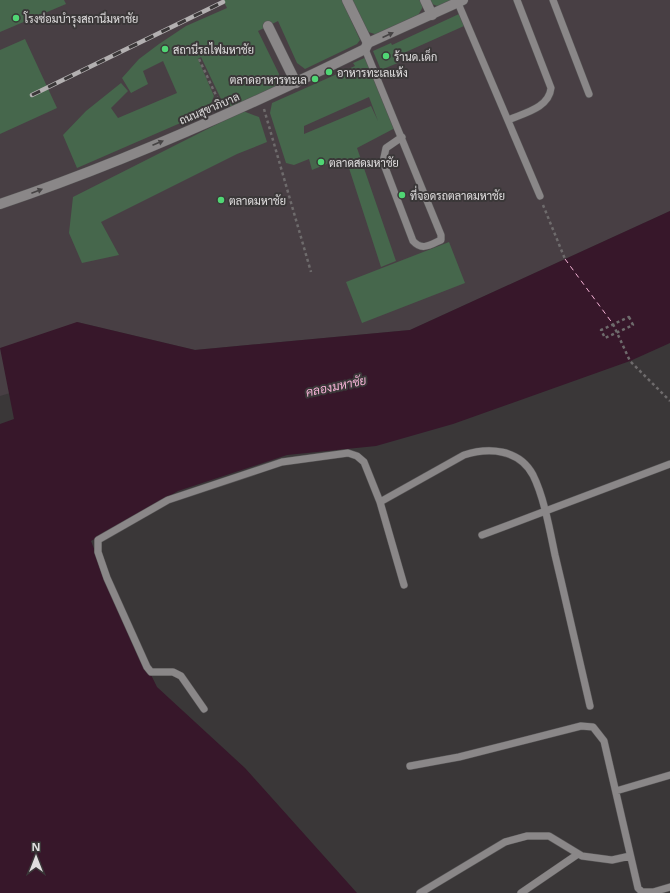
<svg xmlns="http://www.w3.org/2000/svg" width="670" height="893" viewBox="0 0 670 893" font-family="'Open Sans',Sarabun,sans-serif">
<style>
.built{fill:#483f44}
.water{fill:#37172a}
.lines{fill:none;stroke-linecap:round;stroke-linejoin:round}
.ferry{stroke:#f4b2d5;stroke-width:1;stroke-dasharray:5 4;stroke-linecap:butt}
.building{fill:#46674c;fill-rule:evenodd}
.service-casing{stroke:#565455;stroke-width:8}
.pedestrian-casing{stroke:#565455;stroke-width:11}
.minor-casing{stroke:#565455;stroke-width:11}
.path{stroke:#6e6b6c;stroke-width:2.5;stroke-dasharray:3 3;stroke-linecap:butt}
.service{stroke:#8a8788;stroke-width:7}
.pedestrian{stroke:#8a8788;stroke-width:10}
.minor{stroke:#8a8788;stroke-width:10}
.rail-casing{stroke:#b3b0b1;stroke-width:4.5}
.rail{stroke:#3a3738;stroke-width:3;stroke-dasharray:9;stroke-linecap:butt}
.oneway{fill:#464344}
.poi-dot{fill:#50d674;stroke:#3a3738;stroke-width:1.5}
.labels{text-anchor:middle;dominant-baseline:central;stroke-width:4;stroke-linejoin:round;paint-order:stroke}
.poi-label{font-size:11px;fill:#e0dedf;stroke:#3a3738;text-anchor:start}
.street-label{font-size:11px;fill:#e0dedf;stroke:#3a3738}
.water-label{font-size:12px;font-style:italic;fill:#f4b2d5;stroke:#3a3738}
</style>
<rect width="100%" height="100%" fill="#3a3738"/>
<path class="built" d="M0 0H670V211L410 330 195 350 77 322 17 391 0 396Z"/>
<path class="water" d="M670 211V343L630 361 453 424 376 446 287 455 178 491 91 541 113 598 157 687 245 768 357 893H0V424L14 419 0 348 77 322 195 350 410 330Z"/>
<g class="lines">
<path class="ferry" d="M565 259 613 324"/>
</g>
<path class="building" d="M0 0H64L66 4 0 32Z
M223 0H342L360 40 357 44 305 69 297 63 278 21 258 31 279 74 273 90 232 107 221 99 201 57 198 59 214 96 208 111 77 168 63 135 86 111 121 83 128 91 111 108 118 118 177 93 163 61 143 71 148 84 131 93 122 78 139 59 159 44 186 26 227 8Z
M350 0H421L424 5 417 17 378 35 365 31Z
M430 0H454L440 7 432 4Z
M459 14 464 26 397 56 400 62 381 70 373 51 391 43 392 45Z
M25 39 57 108 0 134V50Z
M369 56 395 128 357 148 396 261 381 267 348 165 339 159 312 170 309 159 294 165 286 163 270 113 272 103 355 66 353 63ZM369 97 378 121 371 106 304 134V126Z
M243 111 259 117 267 142 237 154 101 222 119 255 82 263 69 233 73 197Z
M449 242 465 283 362 323 346 282Z"/>
<g class="lines">
<g class="service-casing">
<path id="service" d="M553 0 589 94
M458 3 540 196
M365 49 441 235V240C430 245 422 251 413 241L383 162 386 148 402 137
M508 120C524 113 549 108 551 88L517 0
M482 535 670 464
M404 585 380 502 464 455C489 447 519 449 533 475 544 497 550 531 555 555 567 605 578 655 590 706
M204 709 181 676 173 672H151L147 667 107 578 98 552V540L168 500 282 462 348 453 357 456 364 462 380 502
M410 766 459 757 581 726 593 727 604 741 638 888 642 892H653L670 887
M616 791 670 775
M420 893 505 842 527 836H549L582 856 612 860 630 856
M521 893 578 854"/>
</g>
<g class="pedestrian-casing">
<path id="pedestrian" d="M347 0 368 43
M425 0 432 15
M268 26 296 83"/>
</g>
<g class="minor-casing">
<path id="minor" d="M0 204C125 162 247 107 365 49L368 43 463 0"/>
</g>
<path class="path" d="M199 59 220 104
M264 109 311 272
M543 205 565 259
M629 317 633 325 605 338 601 330Z
M613 324 630 361 670 401"/>
<use href="#service" class="service"/>
<use href="#pedestrian" class="pedestrian"/>
<use href="#minor" class="minor"/>
<g class="rail-casing">
<path id="rail" d="M32 95 223 2"/>
</g>
<use href="#rail" class="rail"/>
</g>
<defs><path id="oneway-solid" d="M-6-.8H1V-3.2L6.5 0L1 3.2V.8H-6Z"/></defs>
<g class="oneway">
<use href="#oneway-solid" transform="translate(388 35) rotate(-24)"/>
<use href="#oneway-solid" transform="translate(158 143) rotate(-23)"/>
<use href="#oneway-solid" transform="translate(37 191) rotate(-21)"/>
</g>
<g class="poi-dot">
<circle cx="16" cy="18" r="4"/>
<circle cx="165" cy="49" r="4"/>
<circle cx="386" cy="56" r="4"/>
<circle cx="329" cy="72" r="4"/>
<circle cx="315" cy="79" r="4"/>
<circle cx="321" cy="162" r="4"/>
<circle cx="402" cy="195" r="4"/>
<circle cx="221" cy="200" r="4"/>
</g>
<g class="labels">
<g class="poi-label">
<text x="24" y="18">โรงซ่อมบำรุงสถานีมหาชัย</text>
<text x="173" y="49">สถานีรถไฟมหาชัย</text>
<text x="394" y="56">ร้านด.เด็ก</text>
<text x="337" y="72">อาหารทะเลแห้ง</text>
<text x="307" y="79" text-anchor="end">ตลาดอาหารทะเล</text>
<text x="329" y="162">ตลาดสดมหาชัย</text>
<text x="410" y="195">ที่จอดรถตลาดมหาชัย</text>
<text x="229" y="200">ตลาดมหาชัย</text>
</g>
<g class="street-label">
<text transform="translate(209 108) rotate(-23)">ถนนสุขาภิบาล</text>
</g>
<g class="water-label">
<text transform="translate(336 386) rotate(-12)">คลองมหาชัย</text>
</g>
</g>
<g transform="translate(36 857)" stroke="#3a3738" stroke-width="3" paint-order="stroke">
<path d="M0-3L7 15L0 10L-7 15Z" fill="#e0dedf"/>
<text y="-6" font-size="11" font-weight="bold" text-anchor="middle" fill="#e0dedf">N</text>
</g>
</svg>
